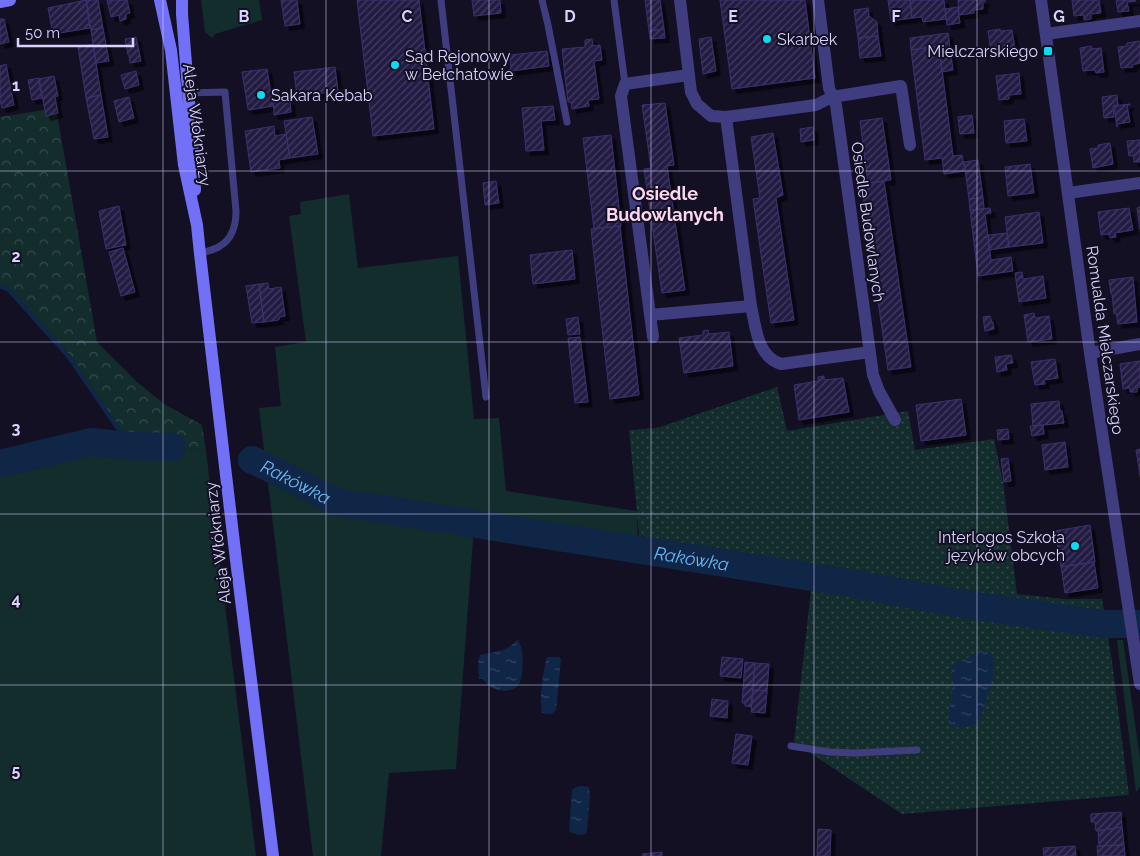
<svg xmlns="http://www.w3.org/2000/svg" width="1140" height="856" viewBox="0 0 1140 856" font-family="Raleway,sans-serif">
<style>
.grass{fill:#132d2c}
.forest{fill:url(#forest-crowns)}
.park{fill:url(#park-dots)}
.water{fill:url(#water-ripples)}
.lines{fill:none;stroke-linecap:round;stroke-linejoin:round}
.stream{stroke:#102647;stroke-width:4.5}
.river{stroke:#102647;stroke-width:28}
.building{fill:url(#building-hatch);stroke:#3c306e;filter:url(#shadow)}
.service{stroke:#3f3d80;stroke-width:7}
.minor{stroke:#3f3d80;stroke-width:12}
.tertiary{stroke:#3f3d80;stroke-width:12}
.secondary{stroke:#7370f8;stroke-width:12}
.grid{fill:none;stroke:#d9d4fd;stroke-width:1;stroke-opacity:0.55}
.poi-dot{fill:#0cdcf1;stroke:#131024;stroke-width:2}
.labels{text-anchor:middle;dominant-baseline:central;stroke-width:4;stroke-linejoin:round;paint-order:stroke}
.poi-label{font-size:16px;fill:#d9d4fd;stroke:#131024;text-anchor:start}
.street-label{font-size:16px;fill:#d9d4fd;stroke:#131024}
.neighbourhood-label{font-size:18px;font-weight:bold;fill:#fdd6ef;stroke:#131024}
.water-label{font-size:18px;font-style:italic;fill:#68b6f7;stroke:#131024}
.grid-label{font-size:16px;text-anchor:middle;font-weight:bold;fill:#d9d4fd;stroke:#131024;stroke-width:4;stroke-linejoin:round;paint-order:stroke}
</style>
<defs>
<pattern id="forest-crowns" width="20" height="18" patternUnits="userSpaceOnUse" patternTransform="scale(1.25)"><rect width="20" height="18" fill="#132d2c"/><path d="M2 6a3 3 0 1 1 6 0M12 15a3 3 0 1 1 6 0" fill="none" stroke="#354b4c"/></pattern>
<pattern id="park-dots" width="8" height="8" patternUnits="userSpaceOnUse" patternTransform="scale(1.25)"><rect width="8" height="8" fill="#132d2c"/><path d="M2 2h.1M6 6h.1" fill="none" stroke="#354b4c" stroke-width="1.8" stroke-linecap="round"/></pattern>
<pattern id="water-ripples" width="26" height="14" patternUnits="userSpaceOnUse" patternTransform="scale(1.25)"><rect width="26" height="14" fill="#102647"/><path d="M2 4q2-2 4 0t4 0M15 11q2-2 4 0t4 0" fill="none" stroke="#324562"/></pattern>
<pattern id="building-hatch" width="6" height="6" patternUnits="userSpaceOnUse" patternTransform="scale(1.25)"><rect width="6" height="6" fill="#241d44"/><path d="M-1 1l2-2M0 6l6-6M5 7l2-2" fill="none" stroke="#433d60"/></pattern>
<filter id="shadow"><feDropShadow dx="4.5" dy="4.5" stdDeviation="0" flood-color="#0009"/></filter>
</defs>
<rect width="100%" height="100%" fill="#131024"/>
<path class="grass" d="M201 0H259L262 20 215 34 212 38 205 32Z
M349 194 358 268 458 256 474 419 499 418 506 491 637 511 638 553 508 534 474 527 456 769 389 773 381 856H313L259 408 281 406 275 347 306 342 289 216 301 214 300 202Z
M91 442 130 446 172 447 206 451 256 856H0V464Z
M1117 640H1123L1140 758V787L1136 792Z"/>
<path class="forest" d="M56 108 97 342 137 382 164 404 202 425 206 451 172 447 130 446 69 357 9 290 0 286V117Z"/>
<path class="park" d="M777 387 787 431 908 411 915 450 994 439 1003 482 1017 594 1064 599H1102L1112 662 1129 795 902 814 794 742 812 581 638 553 639 533 629 430 657 428Z"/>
<path class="water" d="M518 639C519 643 521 646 522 650 523 659 523 674 520 682 515 694 496 692 488 685 486 684 485 680 483 679H479L478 663 480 655C495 651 507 652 518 639Z
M980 651H986L992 655C993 659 994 662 994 666 994 677 983 716 977 723 972 728 957 728 950 726L948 721 953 685 952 673 953 665C962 660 971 657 980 651Z
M547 657H559L561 659 557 701 556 710 552 714 542 713C539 699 543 672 547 657Z
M581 786 589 787 590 796 587 830 586 834 579 835 570 832 569 830 572 790 576 787Z"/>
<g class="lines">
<path class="stream" d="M0 286 9 290 69 357 130 446"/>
<g class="river">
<path id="s1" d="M252 460 270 468 336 502 850 583 957 603 1101 624H1140"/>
<path d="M0 464 91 442 130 446 172 447"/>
</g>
</g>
<path class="building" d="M86 0H98L103 28 91 30Z
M86 0 90 28 53 34 48 8Z
M107 0H127L130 13 126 14V19L120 21 119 15 111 17Z
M281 0H297L300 24 285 26Z
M357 0H419L434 129 373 136Z
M472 0H500L501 13 474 16Z
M645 0H660L664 29 649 31Z
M720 0H805L815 78 732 89Z
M888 0H910L912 18 891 21Z
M910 0H944L946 19 923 22 922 17 912 18Z
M958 0H985V2H983V9L974 10V13L959 15Z
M1072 0H1099L1101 13 1091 14V19L1084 20V15L1074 16Z
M1116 0H1135L1136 1 1127 2 1129 11 1118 12Z
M958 7 960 23 947 25 945 9Z
M868 8 869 16 877 22 878 36 858 38 854 10Z
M0 19H4L9 42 0 44Z
M103 28 109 61 96 63 91 30Z
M664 29 665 38 650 39 649 31Z
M1000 29V31L1012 30 1015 49 991 52 988 31Z
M948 33 953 70 942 72 939 46 911 50 910 38Z
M878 36 881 56 860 58 858 38Z
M136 37 141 61 130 63 129 55H128L125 39Z
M711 37 716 71 703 74 699 39Z
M592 39 593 46 600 45 602 60 594 61 599 99 588 100 589 106 572 109 571 102H568L562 49 585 47V40Z
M1140 41V63L1132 65 1133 67 1121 68 1118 47 1127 46V43Z
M93 44 101 95 86 98 78 47Z
M939 46 953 156 962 155 965 171 944 174 942 158 925 160 911 50Z
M1091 46 1092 49 1101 48 1104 72 1096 73 1095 70 1083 71 1080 48Z
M547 51 549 66 511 71 510 55Z
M6 64 14 105 2 108 0 100V66Z
M335 67 338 91 297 96 294 72Z
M267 69 273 106 250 110 248 109 242 72Z
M136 71 139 85 125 89 121 75Z
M1019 73 1021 94 1009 95V99L999 100 996 76Z
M54 76 58 96 55 97 58 113 46 116 39 79Z
M39 78 42 98 32 100 28 80Z
M101 95 108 137 94 139 86 98Z
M1117 95 1118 105 1113 106 1114 117 1104 118 1102 97Z
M129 97 134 118 119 122 114 101Z
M290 100 291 112 274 115 273 103Z
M665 103 674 165 667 166 685 290 662 293 644 169 651 168 642 105Z
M1130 104V105H1127L1130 122 1117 124V127L1114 106Z
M553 106 555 120 541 121 544 150 526 151 522 108Z
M972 115 974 133 960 134 958 117Z
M312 117 318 154 290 158 284 121Z
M882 118 891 180 868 183 860 121Z
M1024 119 1027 141 1006 143 1004 121Z
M274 126 275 136 286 134 290 158 279 160 280 168 251 172 245 131Z
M813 127 814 140 801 142 800 129Z
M773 133 783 195 776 198 794 320 771 323 753 199 760 198 751 137Z
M611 135 621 226 594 229 583 138Z
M1140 140V162H1134L1133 155 1129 156 1127 141Z
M1110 143 1113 164 1093 168 1090 149 1098 148V145Z
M978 160 983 198 969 199 964 162Z
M1030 164 1034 193 1008 196 1005 167Z
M496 181 499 203 485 205 483 183Z
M884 181 911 367 888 370 861 184Z
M983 198 984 209 970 210 969 199Z
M119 206 126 245 106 249 99 211Z
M1140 207V229L1137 208Z
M990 208 991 213 985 214 991 260 1011 257 1013 271 978 276 970 210Z
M1129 208 1133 230 1115 233 1116 237 1110 238 1109 234 1101 235 1098 212Z
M1039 212 1043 243 1009 247 1005 217Z
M620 226 639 395 610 399 591 229Z
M1007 233 1009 247 989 250 988 235Z
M123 248 135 292 121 296 109 252Z
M572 250 575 279 533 284 530 255Z
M1022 272 1023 279 1043 276 1046 298 1019 302 1015 273Z
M1133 277 1137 322 1118 324 1116 313 1114 314 1112 294H1111L1109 280Z
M268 283 269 289 281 287 285 316 279 317V320L264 322 259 284Z
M259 284 264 322 252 323 246 286Z
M1034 313 1035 318 1049 316 1052 339 1028 342 1024 315Z
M990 316 992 322H993L994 329 985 331 983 317Z
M578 317 580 334 568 335 566 319Z
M708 330 709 334 729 332 733 366 684 373 679 338 703 335V331Z
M580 337 588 402 575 403 568 338Z
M1011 355 1013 363 1006 364 1007 370 997 372 995 357Z
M1055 359 1058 378 1044 380 1045 384 1035 385 1031 362Z
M1140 361V387L1137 388V392H1130V388L1123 389 1120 364Z
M824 376V380L843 378 849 412 799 420 794 385 818 381V377Z
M961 399 966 435 921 441 916 405Z
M1059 401 1060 411H1062L1064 423 1033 426 1031 404Z
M1043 425 1044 434 1032 436 1030 426Z
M1008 429 1009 439 998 440 997 430Z
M1065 442 1068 467 1045 470 1042 445Z
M1140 449V476L1136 450Z
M1008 458 1011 481 1004 482 1001 459Z
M1090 525 1095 562 1061 567 1055 531Z
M1094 562 1098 588 1065 593 1061 567Z
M722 657 743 659 741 678 720 676Z
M745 662 755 663 751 707 745 706V703H742Z
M755 663 769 664 767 691 753 690Z
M753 690 767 691 765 713 751 712Z
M712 699 728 701 727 718 710 716Z
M736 734 752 736 748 765 732 763Z
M1121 812 1122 827 1096 831 1095 822H1091V814Z
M1122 827 1124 845 1099 846 1098 831Z
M818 829 831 830 830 856H817Z
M1124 845 1125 856H1098L1097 846Z
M1075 846 1076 856H1044L1043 848Z
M662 852V856H643L642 854Z"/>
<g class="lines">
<path class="service" d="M441 0 486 397
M542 0 548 25 567 122
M614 0 625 84
M186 93 225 92 236 211C236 225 232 239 220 246 214 250 207 251 200 254
M791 746 830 752 854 753 917 750"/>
<path class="minor" d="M680 0 691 92 697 104 711 116 726 117 816 105 832 97 901 86 910 145
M818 0 829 88 836 105 873 375 879 391 895 420
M1046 34 1140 21
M726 117 751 306
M1068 193 1140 183
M650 315 751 306C756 328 757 356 781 364L870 352
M653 337 621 96 625 84 689 75
M1090 353 1140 344"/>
<path class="tertiary" d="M1041 0 1090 353 1140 684"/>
<path class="secondary" d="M160 0 171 50 184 165 197 225 200 254 236 560 273 856
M182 0V14L194 164 195 190
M0 2 10 0"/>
</g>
<path class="grid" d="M163 0V856M326 0V856M489 0V856M651 0V856M814 0V856M977 0V856M0 171H1140M0 342H1140M0 514H1140M0 685H1140"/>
<g class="poi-dot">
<circle cx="767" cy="39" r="5"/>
<rect x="1043" y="46" width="10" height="10" rx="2.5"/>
<circle cx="395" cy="65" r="5"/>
<circle cx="261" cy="95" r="5"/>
<circle cx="1075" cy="546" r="5"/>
</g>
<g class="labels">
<g class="poi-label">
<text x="777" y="39">Skarbek</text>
<text x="1038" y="51" text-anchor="end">Mielczarskiego</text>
<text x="405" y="56">Sąd Rejonowy<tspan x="405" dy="18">w Bełchatowie</tspan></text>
<text x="271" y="95">Sakara Kebab</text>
<text x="1065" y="537" text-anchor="end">Interlogos Szkoła<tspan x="1065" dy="18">języków obcych</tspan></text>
</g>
<g class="street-label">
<text transform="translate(197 125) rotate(82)">Aleja Włókniarzy</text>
<text transform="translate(868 222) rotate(82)">Osiedle Budowlanych</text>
<text transform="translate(1105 340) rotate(82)">Romualda Mielczarskiego</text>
<text transform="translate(218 543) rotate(-97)">Aleja Włókniarzy</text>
</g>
<g class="neighbourhood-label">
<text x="665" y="193">Osiedle<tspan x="665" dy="21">Budowlanych</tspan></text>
</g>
<g class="water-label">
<text stroke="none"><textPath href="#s1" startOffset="49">Rakówka</textPath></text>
<text stroke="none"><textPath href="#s1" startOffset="454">Rakówka</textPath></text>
</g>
</g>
<g class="grid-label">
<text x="244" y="22">B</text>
<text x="407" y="22">C</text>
<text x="570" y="22">D</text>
<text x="733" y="22">E</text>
<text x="896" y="22">F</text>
<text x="1059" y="22">G</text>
<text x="16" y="91">1</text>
<text x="16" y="262">2</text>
<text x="16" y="434">3</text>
<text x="16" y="605">4</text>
<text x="16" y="776">5</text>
</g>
<path d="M18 38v8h115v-8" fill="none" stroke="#d9d4fd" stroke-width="2.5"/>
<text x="25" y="38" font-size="15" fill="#d9d4fd" stroke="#131024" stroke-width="4" paint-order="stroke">50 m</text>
</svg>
